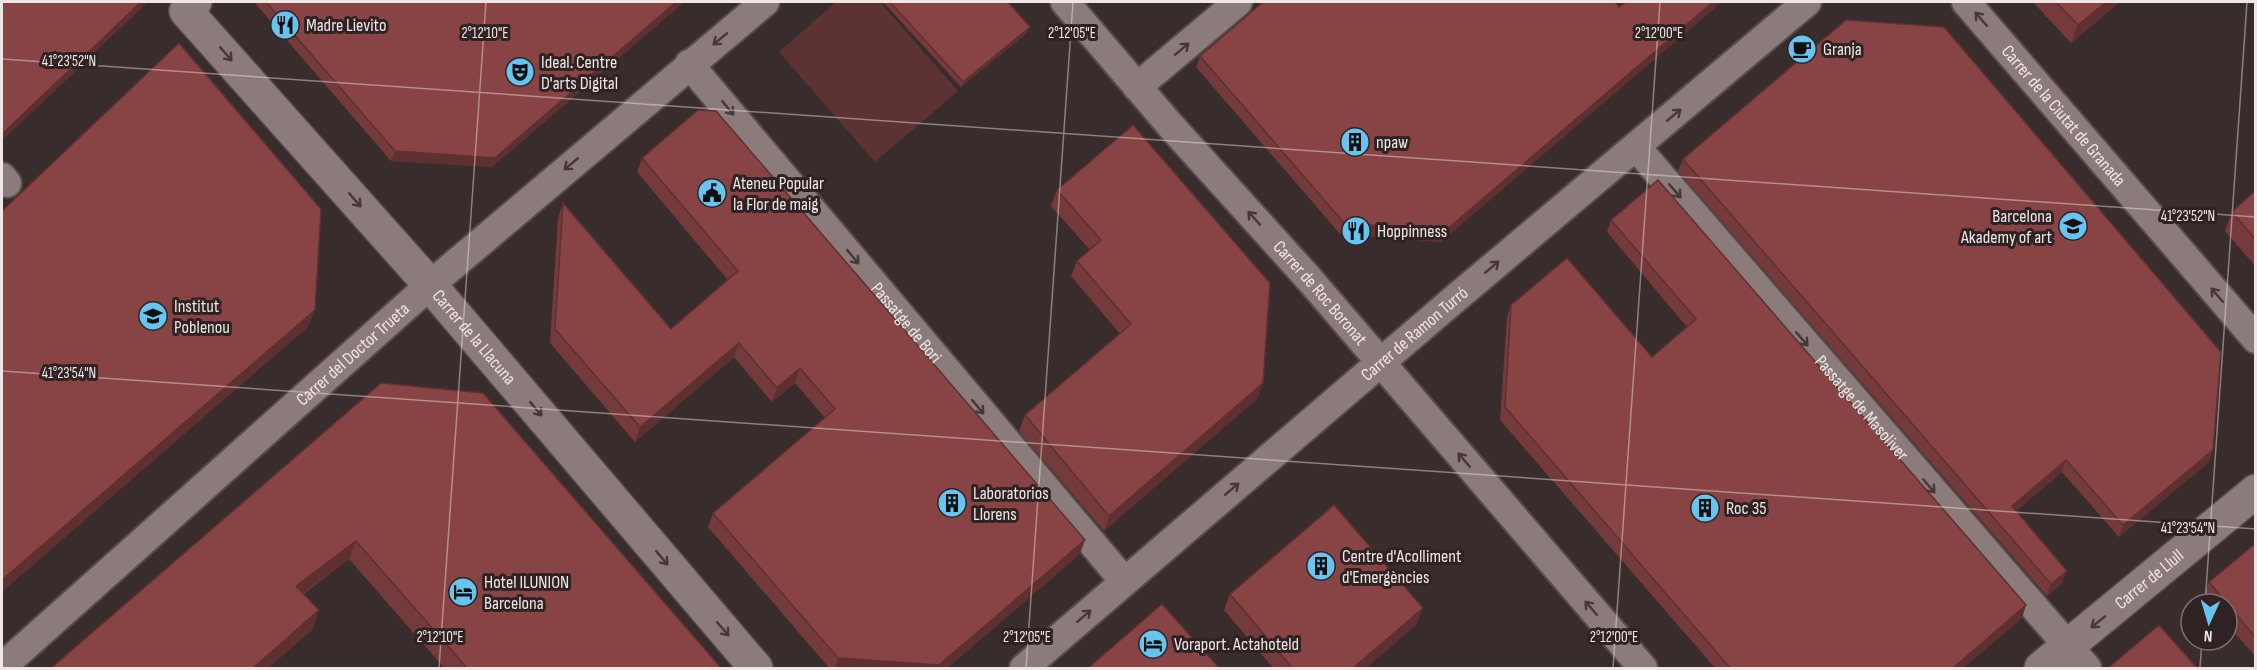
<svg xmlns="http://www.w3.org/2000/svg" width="2257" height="670" viewBox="0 0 2257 670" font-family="'Sofia Sans Condensed',sans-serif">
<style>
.green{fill:#5c3233}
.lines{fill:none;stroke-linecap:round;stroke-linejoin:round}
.minor-casing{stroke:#564b4b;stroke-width:32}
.tertiary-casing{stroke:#564b4b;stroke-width:36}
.minor{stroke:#8b7c7b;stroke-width:28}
.tertiary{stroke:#8b7c7b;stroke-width:33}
.wall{fill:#753a3b}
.shaded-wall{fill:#5f3030}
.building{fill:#884445;stroke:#5f3030;stroke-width:1.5}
.oneway{stroke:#463838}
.ticks{fill:none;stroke:#efe6e6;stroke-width:1.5;stroke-opacity:0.45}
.labels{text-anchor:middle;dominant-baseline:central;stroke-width:6;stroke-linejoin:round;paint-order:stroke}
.poi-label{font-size:18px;fill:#efe6e6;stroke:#2f2222;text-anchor:start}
.street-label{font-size:18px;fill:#efe6e6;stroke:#2f2222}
.ticks-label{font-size:15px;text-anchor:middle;fill:#efe6e6;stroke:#2f2222;stroke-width:6;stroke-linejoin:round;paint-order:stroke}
</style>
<rect width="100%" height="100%" fill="#392c2c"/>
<path class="green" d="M836 2H880L958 91 875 162 779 52Z"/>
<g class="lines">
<g class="minor-casing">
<g id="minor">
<path id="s1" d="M1065 2 1170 125 1310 280 1643 668"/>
<path id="s2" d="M1966 2 2256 339"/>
<path id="s3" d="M689 64 1124 581"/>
<path d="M1137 87 1238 2"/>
<path id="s4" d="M1636 147 2087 668"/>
<path d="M2 177 7 183"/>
<path id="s5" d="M2 667 430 285 765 2"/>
<path id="s6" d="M1024 668 1457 297 1807 2"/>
</g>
</g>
<g class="tertiary-casing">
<g id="tertiary">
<path id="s7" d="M195 2 186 11 430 285 756 668"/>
<path id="s8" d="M2041 668 2256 491"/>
</g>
</g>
<use href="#minor" class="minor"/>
<use href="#tertiary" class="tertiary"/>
</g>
<path class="wall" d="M254 2H684L492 167 391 161Z
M883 2H1008L1028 32 961 87Z
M2033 2H2120L2071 43Z
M1619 7 1441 242 1340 234 1196 67 1200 56Z
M642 158 1080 554 946 669H830L708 527 713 513 825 418 795 383 772 402 734 357 635 442 550 343 558 218 563 203 671 329 728 280 637 172Z
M1683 159 2213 450 2209 462 2119 537 2062 472 2016 511 2062 583 2047 596 1678 171Z
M1057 190 1257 399 1104 531 1019 431 1025 415 1120 334 1071 276 1077 261 1090 250 1051 206Z
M2256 190V267L2225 231 2232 212Z
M1611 220 2022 618 1962 669H1716L1500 420 1507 317 1511 305 1652 357 1687 327 1607 232Z
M381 383 722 669H445L349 559 304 594 313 629 267 669H50Z
M2256 543V657L2227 624V604H2210L2204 596 2209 582Z
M1230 594 1417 624 1365 669H1274L1224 610Z"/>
<path class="shaded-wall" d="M141 2H148L2 141V134Z
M676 2H684L492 167 391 161 395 151Z
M1713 2H1722L1441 242 1340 234 1344 223Z
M2106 2H2120L2071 43 2078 25Z
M1030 27 1028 32 961 87 963 82Z
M315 310 308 327 2 592V580Z
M739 343 734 357 635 442 640 427Z
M800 368 795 383 772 402 777 388Z
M1263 383 1257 399 1104 531 1109 516Z
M2213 450 2209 462 2119 537 2123 525Z
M2066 460 2062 472 2007 518 2012 506Z
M1085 540 1080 554 946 669H835L838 658Z
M356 541 349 559 289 604 296 586Z
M2067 571 2062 583 2047 596 2051 584Z
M2026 605 2022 618 1962 669H1952Z
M1423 608 1417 624 1365 669H1352Z
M319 610 313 629 267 669H252Z"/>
<path class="building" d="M2 2H141L2 134Z
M266 2H676L495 158 395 151Z
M890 2H1008L1030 27 963 82Z
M1263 2H1615L1619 7 1626 2H1713L1445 231 1344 223 1200 56Z
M2056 2H2106L2078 25Z
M1846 20 1944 27 2221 352 2213 450 2123 525 2066 460 2012 506 2067 571 2051 584 1683 159Z
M179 43 321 209 315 310 2 580V211Z
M698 110 716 111 1085 540 939 665 838 658 713 513 835 409 800 368 777 388 739 343 640 427 555 329 563 203 671 329 738 271 642 158Z
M1133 125 1270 283 1263 383 1109 516 1025 415 1131 324 1077 261 1101 240 1057 190Z
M1658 180 2026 605 1952 669H1731L1505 407 1511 305 1567 258 1652 357 1696 319 1611 220Z
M2256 190V240L2232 212Z
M381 383 483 393 722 669H468L356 541 296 586 319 610 252 669H50Z
M1334 505 1423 608 1352 669H1293L1230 594Z
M2256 543V638L2209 582Z
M1162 604 1220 669H1087Z
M2159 625 2198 669H2107Z"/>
<defs><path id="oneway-shaft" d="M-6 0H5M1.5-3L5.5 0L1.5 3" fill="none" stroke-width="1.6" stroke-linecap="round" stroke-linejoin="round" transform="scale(1.5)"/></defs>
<g class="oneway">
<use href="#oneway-shaft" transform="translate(1981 19) rotate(-131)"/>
<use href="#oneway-shaft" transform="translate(720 39) rotate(141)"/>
<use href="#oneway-shaft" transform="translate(1182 49) rotate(-40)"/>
<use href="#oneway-shaft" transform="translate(226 54) rotate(49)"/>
<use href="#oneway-shaft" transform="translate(728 108) rotate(50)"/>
<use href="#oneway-shaft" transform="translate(1674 115) rotate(-40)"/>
<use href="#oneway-shaft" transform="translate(571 164) rotate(140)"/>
<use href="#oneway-shaft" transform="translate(1675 191) rotate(49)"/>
<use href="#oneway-shaft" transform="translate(355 200) rotate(49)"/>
<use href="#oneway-shaft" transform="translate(1254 218) rotate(-132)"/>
<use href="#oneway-shaft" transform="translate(853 257) rotate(50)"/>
<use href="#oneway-shaft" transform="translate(1492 267) rotate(-40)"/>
<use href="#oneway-shaft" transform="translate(2217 295) rotate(-131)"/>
<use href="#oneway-shaft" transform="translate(1802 339) rotate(49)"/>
<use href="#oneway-shaft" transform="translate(978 407) rotate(50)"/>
<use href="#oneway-shaft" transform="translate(536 409) rotate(50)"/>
<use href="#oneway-shaft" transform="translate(1464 460) rotate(-131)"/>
<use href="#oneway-shaft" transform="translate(1929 486) rotate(49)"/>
<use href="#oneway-shaft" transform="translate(1232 489) rotate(-40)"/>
<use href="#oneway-shaft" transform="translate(662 558) rotate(50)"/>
<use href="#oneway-shaft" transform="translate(1591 608) rotate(-131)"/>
<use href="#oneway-shaft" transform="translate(1084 616) rotate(-41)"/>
<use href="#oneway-shaft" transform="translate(2098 622) rotate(141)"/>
<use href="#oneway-shaft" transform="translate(723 629) rotate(49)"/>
</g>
<path class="ticks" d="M2 59 2256 217M2 371 2256 529M2205 604 2247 2M439 668 486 2M1026 668 1073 2M1613 668 1660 2M2200 668 2202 640"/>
<defs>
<g id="restaurant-disc" transform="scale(1.5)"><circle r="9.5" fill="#66c4ef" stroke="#2f2222"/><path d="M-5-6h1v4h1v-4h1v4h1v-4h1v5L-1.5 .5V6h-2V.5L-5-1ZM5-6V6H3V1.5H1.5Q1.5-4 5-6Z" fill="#111"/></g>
<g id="cafe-disc" transform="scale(1.5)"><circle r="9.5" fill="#66c4ef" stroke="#2f2222"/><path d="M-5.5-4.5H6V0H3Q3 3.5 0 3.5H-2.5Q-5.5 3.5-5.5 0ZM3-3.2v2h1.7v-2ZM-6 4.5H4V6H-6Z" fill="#111"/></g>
<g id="theatre-disc" transform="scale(1.5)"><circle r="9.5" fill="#66c4ef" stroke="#2f2222"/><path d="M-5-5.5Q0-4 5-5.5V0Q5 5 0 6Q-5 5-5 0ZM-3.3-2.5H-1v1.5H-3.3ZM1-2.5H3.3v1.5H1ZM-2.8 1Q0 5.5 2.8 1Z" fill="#111"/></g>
<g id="building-disc" transform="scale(1.5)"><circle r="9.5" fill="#66c4ef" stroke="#2f2222"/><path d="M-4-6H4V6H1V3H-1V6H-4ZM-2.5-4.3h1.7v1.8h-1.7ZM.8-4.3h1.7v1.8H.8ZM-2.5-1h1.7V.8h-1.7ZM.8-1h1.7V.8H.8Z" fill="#111"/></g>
<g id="civic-disc" transform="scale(1.5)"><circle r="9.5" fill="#66c4ef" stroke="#2f2222"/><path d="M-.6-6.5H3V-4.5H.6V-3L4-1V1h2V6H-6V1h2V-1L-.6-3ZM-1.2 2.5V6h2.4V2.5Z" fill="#111"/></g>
<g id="school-disc" transform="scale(1.5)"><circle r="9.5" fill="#66c4ef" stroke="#2f2222"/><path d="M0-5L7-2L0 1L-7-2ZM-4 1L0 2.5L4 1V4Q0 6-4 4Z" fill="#111"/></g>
<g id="university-disc" transform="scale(1.5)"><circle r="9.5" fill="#66c4ef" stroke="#2f2222"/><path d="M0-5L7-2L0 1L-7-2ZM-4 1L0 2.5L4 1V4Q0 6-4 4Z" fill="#111"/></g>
<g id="hotel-disc" transform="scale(1.5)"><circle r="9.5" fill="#66c4ef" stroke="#2f2222"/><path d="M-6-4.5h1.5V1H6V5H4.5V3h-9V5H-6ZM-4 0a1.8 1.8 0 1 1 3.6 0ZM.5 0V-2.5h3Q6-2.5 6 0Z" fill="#111"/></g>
</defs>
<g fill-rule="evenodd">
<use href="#restaurant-disc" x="285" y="25"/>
<use href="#cafe-disc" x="1802" y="49"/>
<use href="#theatre-disc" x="520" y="72"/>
<use href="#building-disc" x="1355" y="142"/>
<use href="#civic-disc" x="712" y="193"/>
<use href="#school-disc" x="2073" y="226"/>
<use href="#restaurant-disc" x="1356" y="231"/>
<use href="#university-disc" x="153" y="316"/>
<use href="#building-disc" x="952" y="503"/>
<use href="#building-disc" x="1705" y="508"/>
<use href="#building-disc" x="1321" y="566"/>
<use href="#hotel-disc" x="463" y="592"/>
<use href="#hotel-disc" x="1153" y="644"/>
</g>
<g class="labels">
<g class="poi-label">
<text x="306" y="25">Madre Lievito</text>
<text x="1823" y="49">Granja</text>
<text x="541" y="62">Ideal. Centre<tspan x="541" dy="21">D'arts Digital</tspan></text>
<text x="1376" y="142">npaw</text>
<text x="733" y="183">Ateneu Popular<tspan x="733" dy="21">la Flor de maig</tspan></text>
<text x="2052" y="216" text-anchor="end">Barcelona<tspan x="2052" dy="21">Akademy of art</tspan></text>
<text x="1377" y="231">Hoppinness</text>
<text x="174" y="306">Institut<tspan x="174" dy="21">Poblenou</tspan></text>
<text x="973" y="493">Laboratorios<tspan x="973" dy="21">Llorens</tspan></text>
<text x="1726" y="508">Roc 35</text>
<text x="1342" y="556">Centre d'Acolliment<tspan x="1342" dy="21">d'Emergències</tspan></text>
<text x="484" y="582">Hotel ILUNION<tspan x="484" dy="21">Barcelona</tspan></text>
<text x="1174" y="644">Voraport. Actahoteld</text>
</g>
<g class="street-label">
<text stroke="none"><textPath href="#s2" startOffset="150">Carrer de la Ciutat de Granada</textPath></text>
<text stroke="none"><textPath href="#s1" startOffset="387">Carrer de Roc Boronat</textPath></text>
<text stroke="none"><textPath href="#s3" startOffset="338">Passatge de Bori</textPath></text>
<text stroke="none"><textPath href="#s6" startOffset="514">Carrer de Ramon Turró</textPath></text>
<text stroke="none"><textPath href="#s7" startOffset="448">Carrer de la Llacuna</textPath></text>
<text stroke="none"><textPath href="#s5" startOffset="470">Carrer del Doctor Trueta</textPath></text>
<text stroke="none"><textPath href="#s4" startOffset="345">Passatge de Masoliver</textPath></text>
<text stroke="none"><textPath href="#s8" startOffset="140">Carrer de Llull</textPath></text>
</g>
</g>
<g class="ticks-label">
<text x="485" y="38">2°12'10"E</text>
<text x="1072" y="38">2°12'05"E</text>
<text x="1659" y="38">2°12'00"E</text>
<text x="69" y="66">41°23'52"N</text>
<text x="2188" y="221">41°23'52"N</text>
<text x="69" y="378">41°23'54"N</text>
<text x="2188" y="533">41°23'54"N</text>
<text x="440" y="642">2°12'10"E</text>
<text x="1027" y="642">2°12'05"E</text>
<text x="1614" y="642">2°12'00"E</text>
</g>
<rect width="2257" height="670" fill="none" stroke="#efe6e6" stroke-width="6"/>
<g transform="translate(2209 622) rotate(184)"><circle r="28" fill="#2f2222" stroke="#7c7070" stroke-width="1.5"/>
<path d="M0-4.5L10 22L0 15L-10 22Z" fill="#66c4ef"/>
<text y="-9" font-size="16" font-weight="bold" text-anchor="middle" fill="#efe6e6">N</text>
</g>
</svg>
